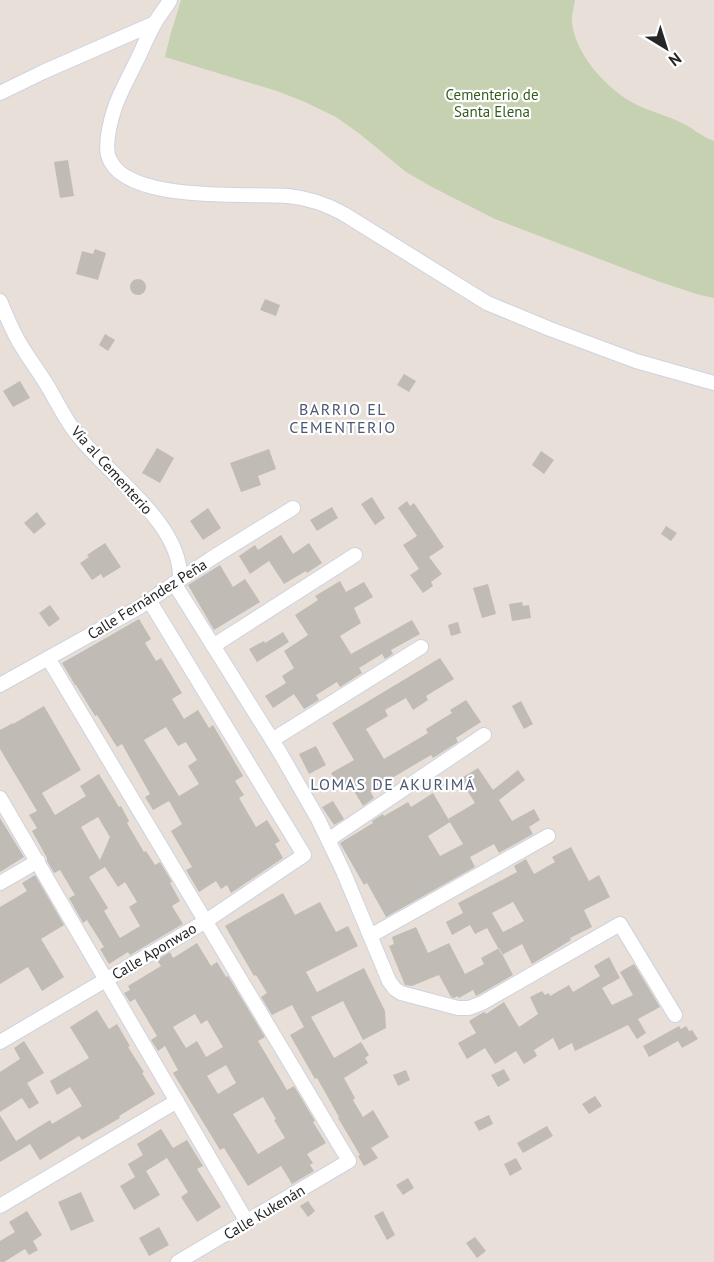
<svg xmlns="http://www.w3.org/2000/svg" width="714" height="1262" viewBox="0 0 714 1262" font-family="'PT Sans',sans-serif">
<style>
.cemetery{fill:#c5d1b1}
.building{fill:#c0bbb4;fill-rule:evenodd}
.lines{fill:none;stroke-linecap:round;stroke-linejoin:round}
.street-casing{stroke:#ced3df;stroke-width:16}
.street{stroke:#fff;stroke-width:14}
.labels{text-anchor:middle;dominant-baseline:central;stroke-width:4.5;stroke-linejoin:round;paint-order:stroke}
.park-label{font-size:15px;fill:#335d1d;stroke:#fff}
.street-label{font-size:15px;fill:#262626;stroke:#fff}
.neighbourhood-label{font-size:16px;letter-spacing:1.5px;fill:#4b5773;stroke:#fff}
</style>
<rect width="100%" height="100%" fill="#e8dfd8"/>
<path class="cemetery" d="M181 0H575C574 7 571 16 572 23 576 56 609 92 639 106 653 112 668 116 682 123 693 128 702 137 714 141V298L700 295 657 281 495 219 432 187 406 172 360 134 336 117 305 102 277 91 165 57 170 36Z"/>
<path class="building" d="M68 160 74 196 60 198 54 162Z
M95 249 106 253 98 280 76 274 82 251 93 254Z
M130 287a8 8 0 1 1 16 0a8 8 0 1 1-16 0Z
M265 299 280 305 276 316 260 310Z
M105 334 115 340 108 351 99 345Z
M404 374 416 381 409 392 397 385Z
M20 381 30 398 13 407 3 391Z
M157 448 174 458 160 483 142 473Z
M269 449 276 469 258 476 261 485 241 492 230 463Z
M541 451 554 460 544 474 532 465Z
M372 497 385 518 375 525 361 504Z
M407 501 410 506 414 503 444 547 429 557 442 574 431 582 433 586 423 593 410 575 419 569 403 545 417 536 398 508Z
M332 507 338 518 317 531 310 520Z
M208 508 221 528 203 540 190 521Z
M37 512 46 524 34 534 24 523Z
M666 526 677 533 671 541 661 534Z
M281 535 293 554 309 543 322 563 307 573 306 571 284 584 269 561 250 574 239 556 255 545 258 550Z
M105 543 121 567 103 578 101 574 92 580 80 563 89 557 87 555Z
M220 565 233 587 245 579 260 602 214 630 188 585Z
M340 581 346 592 364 582 373 597 354 608 361 623 340 636 351 654 412 620 420 634 391 650 393 654 385 659 382 654 359 668 362 673 340 687 337 682 316 695 319 700 304 709 294 694 273 708 265 696 286 683 282 676 294 668 284 651 308 635 295 615 318 600 315 596Z
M488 584 496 614 482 618 473 588Z
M522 602 523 606 529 605 531 618 512 621 509 604Z
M50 605 60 619 49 627 39 613Z
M139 619 151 639 145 643 156 661 161 658 182 693 172 699 184 719 198 710 209 728 213 725 243 776 235 781 244 795 239 798 256 827 267 820 280 841 275 844 283 858 231 893 227 885 221 889 216 881 199 892 186 870 192 867 171 831 182 824 169 801 153 810 145 797 150 794 122 744 117 747 97 715 95 716 76 685H75L62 663ZM166 727 178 746 186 742 197 760 188 766 199 784 179 796 144 740Z
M458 622 461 633 451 636 448 625Z
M283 632 289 642 257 662 249 649 264 641 265 643Z
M440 658 454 679 426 696 428 700 413 710 406 698 385 710 388 716 366 729 384 759 428 733 426 729 452 713 450 710 466 700 481 722 456 738 458 742 433 758 431 755 370 791 374 798 363 806 351 786 342 791 331 773 354 760 332 723Z
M521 701 533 724 524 729 512 706Z
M44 706 81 770 42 793 55 815 86 796 80 786 99 774 119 807 121 806 129 821 127 823 144 852 146 851 155 865 160 862 172 882 170 883 180 901 172 906 183 924 130 955 128 952 109 964 100 949 104 947 87 920 83 923 69 898 75 895 60 870 54 873 47 861V858L32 831 37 828 29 815 37 811 0 749V730L13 723V724ZM98 817 110 837 100 860 81 827ZM105 867 118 887 125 882 137 902 129 907 140 926 120 938 104 911 108 908 89 877Z
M316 746 326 765 309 774 299 754Z
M478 768 493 790 518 770 525 780 499 800 512 821 534 809 540 820 529 827 533 834 499 853 494 844 470 857 475 867 386 917 367 883 364 885 340 843 373 823 372 821 383 814 384 816 408 802 411 807 433 793 450 822 428 836 440 856 463 844 448 819 475 803 460 779Z
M333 801 344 819 334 825 322 807Z
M0 818 24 857 0 872Z
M571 847 589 881 599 875 610 897 584 910 592 927 570 938 571 940 532 964 522 944 502 955 487 928 475 934 470 925 452 935 446 922 463 913 458 903 517 872 514 866 526 859 534 874 555 862 552 857ZM513 902 524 921 503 932 492 913Z
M35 875 64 925 41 939 64 977 42 991 28 967 0 984V907L27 891 22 883Z
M283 893 295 915 320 902 336 932 348 926 358 946 306 972 317 992 364 968 385 1011 386 1028 363 1040 343 1001 311 1017 334 1058 361 1042 369 1055 365 1058 368 1063 344 1078 355 1098 353 1100 363 1117 373 1110 389 1137 371 1148 378 1158 364 1166 358 1156 360 1155 338 1118 339 1117 317 1078 315 1079 290 1035 304 1027 292 1005 272 1015 261 997 267 993 256 975 254 976 225 926Z
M416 927 428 953 449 943 465 974 484 964 481 958 499 948 513 975 478 995 476 996 473 990 459 998 457 996 454 998 451 997 439 975 412 986 405 985 389 946 394 944 392 937Z
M197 943 211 966 217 962 226 977 228 976 265 1037 258 1041 287 1090 294 1086 315 1121 313 1122 326 1143 307 1154 313 1163 310 1165 314 1171 292 1184 281 1166 248 1186 224 1148 220 1150 173 1073 178 1070 165 1046 158 1051 155 1046 151 1040 157 1036 135 999 130 1002 124 993 130 990 128 986 161 966 157 960 170 952 173 958ZM195 1014 201 1024 207 1020 223 1047 206 1057 197 1041 186 1048 173 1027ZM226 1065 236 1083 218 1094 207 1076ZM263 1097 276 1119 274 1120 285 1138 258 1154 233 1114Z
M609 957 620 978 602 988 612 1005 633 995 620 972 634 964 660 1007 638 1019 646 1033 637 1039 628 1025 575 1051 572 1043 559 1050 553 1038 534 1050 537 1056 524 1064 516 1051 495 1064 485 1048 467 1059 458 1043 476 1033 469 1021 482 1013 485 1012 486 1014 504 1002 519 1027 538 1014 530 997 542 991 545 995 549 993 550 996 569 985 573 992 600 976 594 966Z
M97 1010 109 1029 117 1024 130 1046 128 1047 144 1072 142 1073 155 1094 119 1116 120 1118 82 1140 79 1136 40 1160 30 1144 0 1162V1115L16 1141 50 1120 52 1124 82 1106 70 1087 57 1095 50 1081 89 1058 70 1027Z
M679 1026 681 1029 686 1026 689 1031 692 1030 698 1039 682 1048 678 1041 649 1057 643 1046Z
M24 1041 44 1073 27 1083 39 1103 29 1109 22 1098 0 1112V1072L20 1059 14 1048Z
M504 1069 510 1080 498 1087 491 1075Z
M406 1070 410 1080 398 1086 393 1075Z
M595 1096 602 1106 589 1114 582 1104Z
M489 1115 493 1124 479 1131 474 1122Z
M547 1126 553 1136 523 1153 517 1143Z
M161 1129 173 1148 187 1140 203 1166 197 1169 221 1207 197 1222 181 1197 188 1192 167 1158 146 1171 160 1195 134 1210 120 1186 135 1177 128 1164 143 1155 137 1144Z
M516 1158 522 1169 510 1176 504 1164Z
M408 1178 414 1188 403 1195 396 1185Z
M81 1192 94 1221 71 1231 58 1202Z
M308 1201 315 1211 308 1217 300 1206Z
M27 1211 42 1235 33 1241 38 1250 29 1255 25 1249 4 1262H0V1241L15 1232 9 1222Z
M383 1211 395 1235 387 1240 374 1216Z
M159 1227 169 1245 149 1256 139 1238Z
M475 1237 486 1251 477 1258 466 1243Z"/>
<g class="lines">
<g class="street-casing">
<path id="street" d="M170 0C166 8 159 15 155 23 147 36 142 51 135 64 128 79 119 94 114 110 110 123 105 141 108 155 121 204 249 193 288 196 309 198 326 204 344 214L487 303 550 329 636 361 714 383
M0 93 43 72 155 23
M0 301C7 317 13 333 22 347 30 360 39 372 47 385 56 400 63 415 73 429 104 473 182 521 180 579
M174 583 279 751 318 819 343 871 389 981 395 989 401 993 458 1008H469L482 1003 620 924 675 1015
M213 646 355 555
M48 658 349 1161 178 1262
M0 685 138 608 212 558 293 508
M272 740 421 647
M0 798 247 1222
M328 840 484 735
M0 883 38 861
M370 936 548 836
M0 1042 206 921 304 855 149 600
M0 1206 177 1101"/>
</g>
<use href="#street" class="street"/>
</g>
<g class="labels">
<g class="park-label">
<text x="492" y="94">Cementerio de<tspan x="492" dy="17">Santa Elena</tspan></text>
</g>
<g class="street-label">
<text transform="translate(112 470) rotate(48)">Vía al Cementerio</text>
<text transform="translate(147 599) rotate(-32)">Calle Fernández Peña</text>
<text transform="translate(154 951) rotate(-31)">Calle Aponwao</text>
<text transform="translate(264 1212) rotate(-31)">Calle Kukenán</text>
</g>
<g class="neighbourhood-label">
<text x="343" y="409">BARRIO EL<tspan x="343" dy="18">CEMENTERIO</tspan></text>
<text x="393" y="784">LOMAS DE AKURIMÁ</text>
</g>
</g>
<g transform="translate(666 48) rotate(142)" stroke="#ffffff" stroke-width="4.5" paint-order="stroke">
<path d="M0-4.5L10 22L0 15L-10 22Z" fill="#262626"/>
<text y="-9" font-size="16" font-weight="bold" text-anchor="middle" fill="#262626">N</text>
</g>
</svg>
